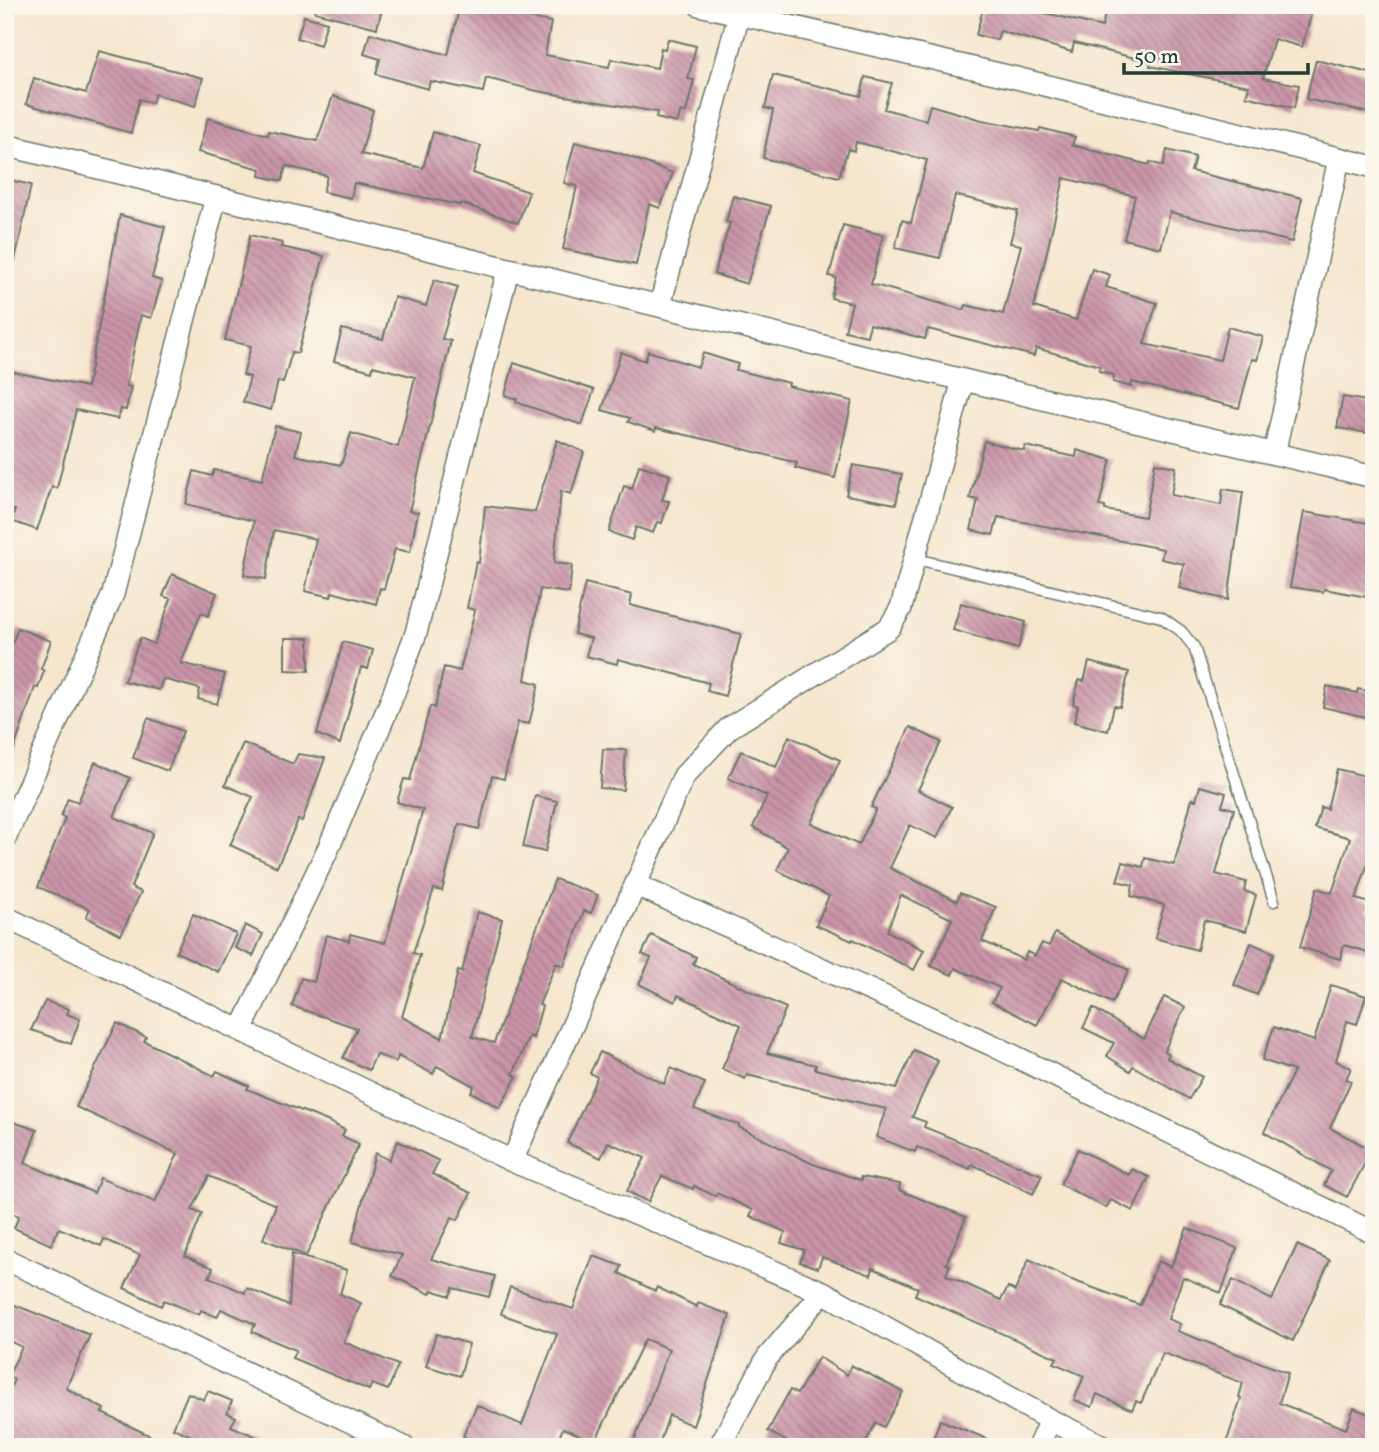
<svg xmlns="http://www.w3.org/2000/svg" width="1379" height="1452" viewBox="0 0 1379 1452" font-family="Vollkorn,serif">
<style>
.building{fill:url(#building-back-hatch)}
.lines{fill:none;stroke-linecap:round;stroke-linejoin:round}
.service-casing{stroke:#6a786a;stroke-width:13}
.minor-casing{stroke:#6a786a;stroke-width:24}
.service{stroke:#fff;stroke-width:10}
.minor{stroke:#fff;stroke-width:21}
</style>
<defs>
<pattern id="building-back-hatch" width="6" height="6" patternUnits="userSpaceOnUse" patternTransform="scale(1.75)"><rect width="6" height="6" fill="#ca94a8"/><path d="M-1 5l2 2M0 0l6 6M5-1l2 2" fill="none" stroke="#a37a8a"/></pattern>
</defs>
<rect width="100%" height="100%" fill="#fbf7ec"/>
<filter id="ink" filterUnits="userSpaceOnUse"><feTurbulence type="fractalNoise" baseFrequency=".0143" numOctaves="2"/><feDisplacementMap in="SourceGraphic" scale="14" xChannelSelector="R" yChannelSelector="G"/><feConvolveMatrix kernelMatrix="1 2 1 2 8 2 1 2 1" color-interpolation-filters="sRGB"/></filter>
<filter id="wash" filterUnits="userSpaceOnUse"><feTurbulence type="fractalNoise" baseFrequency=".00686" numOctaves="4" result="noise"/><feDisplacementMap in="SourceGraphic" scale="28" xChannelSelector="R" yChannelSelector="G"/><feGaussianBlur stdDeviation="1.57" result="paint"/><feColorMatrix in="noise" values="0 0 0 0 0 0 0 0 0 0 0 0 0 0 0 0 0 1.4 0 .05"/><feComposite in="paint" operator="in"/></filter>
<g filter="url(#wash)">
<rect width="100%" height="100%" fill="#f6e6ce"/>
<g id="blocks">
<path class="building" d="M315 5H383L377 28 315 12Z
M460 5H496L495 11 551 22 545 55 609 67 611 59 657 68 661 48 665 49 668 39 696 46 688 79 694 80 686 112 681 111 677 123 656 118 657 112 537 91 486 78 483 92 430 81 428 89 376 74 380 59 364 54 370 33 448 55Z
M984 5H1030L1029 9 1102 27 1107 5H1135L1163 12 1165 5H1243L1275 14 1278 5 1311 15 1302 47 1274 39 1263 78 1299 85 1294 108 1246 96 1249 86 1150 66 1151 62 1074 43 1072 52 1000 31 997 40 976 35Z
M304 16 327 22 320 45 297 38Z
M99 51 203 78 195 106 155 94 152 103 139 99 131 133 26 104 34 78 86 93Z
M1316 60 1374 74V114L1306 99Z
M773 75 861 96 865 77 892 83 884 109 926 120 930 105 982 120 1039 131 1040 128 1075 137 1072 145 1149 165 1150 162 1163 166 1167 150 1195 157 1191 171 1302 198 1292 242 1170 212 1161 248 1124 239 1135 196 1064 178 1034 307 1076 320 1092 269 1110 275 1106 287 1157 303 1144 344 1220 360 1228 327 1263 337 1257 360 1252 359 1239 408 1132 382 1131 387 1113 382 1114 375 1099 371 1100 366 1036 348 1034 356 928 329 925 339 870 324 867 336 845 331 852 303 831 298 836 278 829 276 843 225 883 235 871 284 964 310 966 305 1003 314 1021 245 1010 243 1018 211 955 195 940 258 895 248 902 220 911 223 927 160 856 142 854 151 848 149 839 177 763 158 773 110 765 108Z
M333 96 373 110 361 154 423 168 433 132 481 146 473 173 529 192 518 223 461 203 460 205 354 183 351 198 323 192 327 176 286 166 282 181 260 176 261 169 198 152 208 118 268 135 269 131 317 141Z
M575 142 619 153 673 173 660 208 649 204 636 265 563 249 577 186 564 183Z
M5 179 31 185 14 265 5 264Z
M733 196 771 206 747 284 714 274 730 223 726 222Z
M120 215 165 227 152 278 162 281 151 318 141 315 126 386 131 387 126 410 121 409 118 419 76 410 57 488 52 487 37 530 11 521 15 510 5 508V370L87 387Z
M250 235 282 243 281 247 324 256 298 353 292 352 283 383 278 381 271 410 243 402 250 377 243 375 251 346 225 340Z
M434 280 458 287 442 339 451 341 409 511 418 512 410 552 395 549 384 589 380 588 376 604 332 592 331 597 305 591 316 539 274 530 266 579 244 575 254 521 186 504 194 471 212 476 214 470 262 480 275 426 301 432 295 455 341 465 351 433 398 447 415 377 373 366 372 371 334 361 342 329 383 339 394 297 426 306Z
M648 351 698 367 703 353 738 364 736 370 789 383 788 386 852 401 835 478 795 468 797 463 721 443 656 428 655 431 628 422 630 418 602 410 621 352 645 361Z
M514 363 594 390 582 425 516 402 517 399 505 395Z
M1343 397 1374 402V434L1337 428Z
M557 440 584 452 571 494 561 491 554 563 572 565 569 593 540 589 525 680 539 684 529 724 518 722 504 779 492 776 479 829 459 824 442 891 434 889 413 953 420 955 402 1017 442 1038 458 971 462 972 477 912 502 919 472 1037 494 1043 555 879 598 895 591 913 584 911 564 966 556 963 539 1005 542 1006 533 1038 529 1036 513 1074 517 1076 500 1108 471 1092 474 1086 437 1066 433 1074 398 1056 396 1062 376 1054 369 1070 343 1058 357 1028 292 1006 301 978 314 982 326 935 349 941 350 934 385 943 423 810 397 802 404 779 410 780 430 706 435 708 444 667 460 671 475 610 467 608 476 562 479 563 485 506 535 512Z
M984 441 1024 451 1025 446 1076 457 1077 450 1111 460 1099 506 1105 507V510L1145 517 1155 463 1176 467 1171 495 1221 505 1223 489 1243 492 1228 600 1179 588 1184 564 1161 559 1163 549 998 517 993 535 971 530 978 500 970 498Z
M639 465 670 475 662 500 669 501 662 523 657 522 653 533 636 527 632 540 609 532 624 486 632 489Z
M853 465 902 474 896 504 846 495Z
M1304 512 1374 524V565L1367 597 1324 589 1323 592 1290 587Z
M172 574 217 593 208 616 201 613 181 663 225 674 217 704 198 699 200 689 163 679 159 690 124 681 140 638 154 644 171 599 163 596Z
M585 583 632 595 630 605 741 634 725 696 707 691 709 683 618 659 617 664 586 656 591 638 574 634Z
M961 603 1026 622 1018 649 953 630Z
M18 628 51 641 41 669 44 671 38 688 35 687 9 764 5 763V662Z
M285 638H309V671L285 670Z
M343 642 373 650 368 669 361 667 340 744 317 734Z
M1089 662 1129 672 1120 707 1114 706 1108 731 1074 722 1078 706 1073 704 1079 680 1084 681Z
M1327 686 1357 693 1358 689 1374 693V719L1323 707Z
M148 718 183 731 168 771 133 758Z
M910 727 941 742 918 790 952 807 937 838 910 825 890 868 957 901 960 893 996 907 982 941 1024 960 1027 952 1035 956 1042 943 1049 946 1055 933 1129 970 1112 1003 1062 978 1037 1025 992 1002 1000 988 955 968 952 975 931 966 952 919 901 895 887 931 924 950 914 970 853 939 852 941 816 925 829 896 777 870 788 848 753 827 767 796 728 778 741 751 776 767 789 736 840 760 811 823 859 845 876 809 871 807Z
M243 743 293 764 298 754 325 758 302 821 298 820 277 867 230 845 253 797 225 785Z
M603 749 626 750 623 790 600 788Z
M95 762 130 778 114 817 153 833 131 887 141 892 121 935 86 917 90 909 38 887 65 818 61 816 68 798 78 802Z
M1337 769 1374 778V861L1369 860 1356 899 1370 903 1367 911 1374 913V954L1344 945 1340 959 1300 947 1317 888 1332 893 1350 838 1315 828 1321 807 1327 809Z
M1200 786 1226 793 1222 806 1234 809 1216 874 1246 882 1244 891 1256 895 1246 931 1204 920 1197 950 1155 938 1164 905 1131 896 1133 885 1117 881 1123 862 1143 867 1145 858 1174 865 1192 799 1196 800Z
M535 796 557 801 545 852 523 847Z
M193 914 236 934 218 972 176 952Z
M245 925 263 934 253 956 235 948Z
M651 935 696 957 693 964 786 1008 767 1053 816 1065 815 1069 896 1089 914 1050 938 1061 912 1117 926 1122 924 1127 1042 1175 1033 1194 972 1164 970 1169 917 1147 915 1152 876 1137 886 1109 747 1075 745 1079 722 1069 741 1025 678 995 675 1002 639 984 651 958 642 954Z
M1251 943 1274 953 1257 995 1234 985Z
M1331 985 1366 996 1357 1024 1347 1021 1336 1061 1351 1068 1346 1079 1351 1081 1330 1128 1372 1150 1347 1197 1324 1185 1331 1171 1264 1132 1294 1071 1262 1060 1274 1027 1314 1041Z
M1164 997 1185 1007 1164 1051 1169 1054 1167 1058 1202 1077 1189 1099 1133 1066 1130 1071 1107 1056 1114 1043 1083 1028 1093 1008 1144 1039Z
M45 1001 69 1009 67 1014 80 1019 71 1044 31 1030Z
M117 1023 146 1037 144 1041 214 1076 217 1071 249 1086 247 1089 327 1121 345 1130 342 1136 359 1144 306 1256 263 1239 276 1205 209 1176 192 1210 202 1214 185 1256 213 1268 209 1277 245 1293 247 1288 289 1306 292 1254 347 1270 340 1294 361 1303 344 1342 398 1365 388 1390 372 1384 369 1390 292 1358 296 1350 252 1332 255 1324 221 1309 217 1317 201 1310 199 1315 164 1300 161 1306 124 1288 140 1255 104 1239 101 1246 59 1228 51 1245 14 1228 19 1216 5 1210V1119L37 1130 25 1163 94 1193 100 1178 155 1202 178 1154 76 1107Z
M600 1052 664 1084 671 1068 705 1083 694 1109 739 1125V1127L813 1164 861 1180V1177L900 1184 899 1190 966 1217 946 1264 950 1265 946 1275 1001 1300 1008 1287 1015 1291 1029 1259 1069 1279 1140 1305 1158 1261 1171 1267 1187 1228 1237 1248 1221 1293 1183 1277 1168 1319 1180 1324 1177 1331 1288 1373 1279 1403 1346 1429 1354 1408 1374 1416V1447H1225L1241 1398 1239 1397 1243 1383 1163 1353 1141 1403 1136 1401 1132 1410 1097 1394 1092 1407 1074 1400 1084 1376 1054 1363 1057 1358 915 1295 918 1288 873 1268 871 1275 822 1257 818 1268 800 1262 804 1250 781 1243 785 1232 750 1216 753 1210 717 1193 715 1196 694 1186 693 1189 662 1176 648 1202 627 1191 645 1158 608 1142 601 1158 567 1143 597 1077 590 1073Z
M398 1141 439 1161 432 1174 471 1193 458 1220 452 1217 431 1259 495 1276 489 1297 453 1288 450 1296 432 1290 430 1294 392 1276 402 1255 352 1242 375 1153 389 1160Z
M1078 1149 1129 1175 1132 1169 1149 1177 1133 1211 1111 1200 1106 1208 1060 1184Z
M1297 1245 1330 1260 1293 1341 1220 1305 1233 1280 1272 1300Z
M593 1256 622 1266 619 1273 655 1291 657 1287 697 1307 698 1303 730 1315 693 1426 669 1415 658 1447H632L669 1349 645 1339 595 1442 563 1428 555 1447H486L463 1436 477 1405 522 1425 557 1334 501 1314 510 1287 573 1309Z
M5 1301 90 1335 66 1388 104 1409 102 1413 174 1447H5V1403L14 1379 8 1376 22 1347 5 1339Z
M436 1334 469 1344 460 1376 426 1366Z
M819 1357 847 1375 851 1365 903 1392 884 1427 876 1423 863 1447H796L768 1431 790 1390 797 1394Z
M208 1391 232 1401 227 1413 236 1417 231 1426 280 1447H216L173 1428 188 1393 204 1400Z
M940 1420 1005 1446V1447H930Z"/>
</g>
</g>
<g filter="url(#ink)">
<use href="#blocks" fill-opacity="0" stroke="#6a786a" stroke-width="2"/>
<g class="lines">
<g class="service-casing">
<path id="service" d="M916 559 1161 617 1181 631 1194 647 1274 901"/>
</g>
<g class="minor-casing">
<path id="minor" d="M699 5 1012 77 1374 167
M5 145C461 257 916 371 1374 477
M660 305 739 15
M1274 454 1339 159
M5 839 113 594 216 197
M636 885 992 1045 1374 1233
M5 917 512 1161 823 1292 1050 1420 1105 1447
M241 1030 329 847 390 703 416 633 508 270
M512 1161 684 776 729 728 889 628 901 608 963 380
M5 1259 404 1447
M719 1447 767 1358 823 1292
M1038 1447 1050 1420"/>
</g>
<use href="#service" class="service"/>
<use href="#minor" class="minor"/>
</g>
</g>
<rect width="1379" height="1452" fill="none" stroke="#fbf7ec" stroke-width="28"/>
<path d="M1124 63v10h184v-10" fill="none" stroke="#1f3d34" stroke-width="3.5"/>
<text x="1134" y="63" font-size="21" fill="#1f3d34" stroke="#fbf7ec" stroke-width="5" paint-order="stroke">50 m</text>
</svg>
